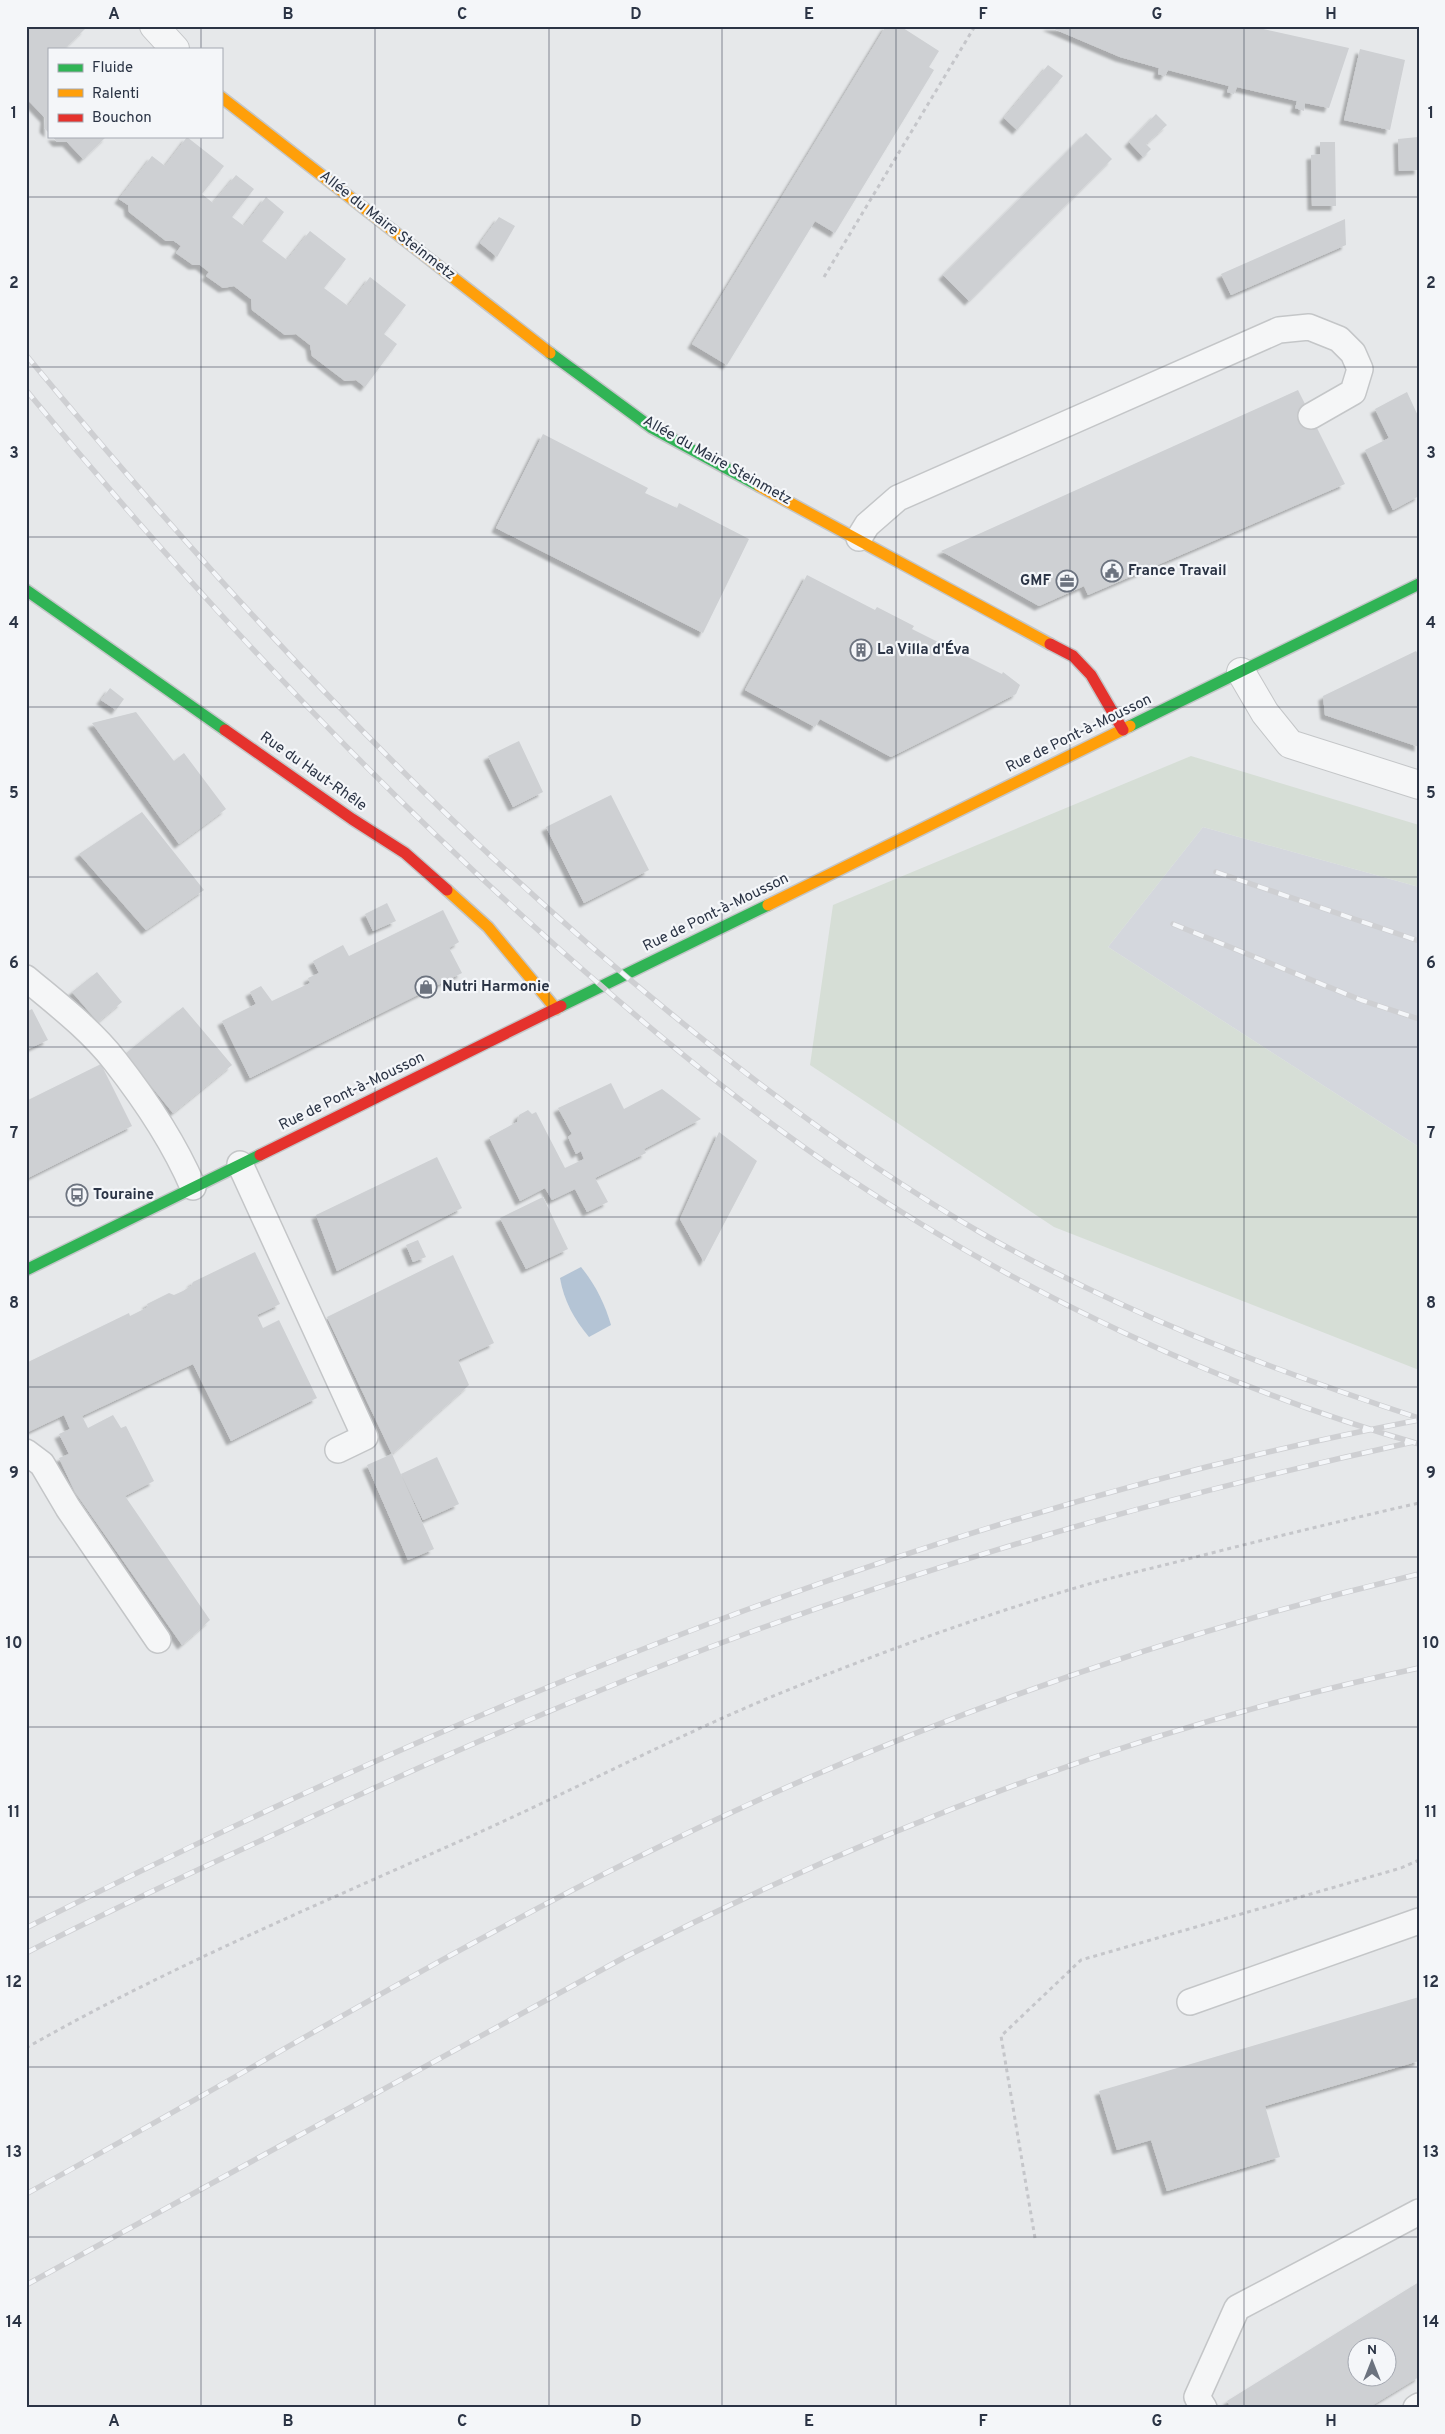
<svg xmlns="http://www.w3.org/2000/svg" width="1445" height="2434" viewBox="0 0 1445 2434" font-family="Overpass,sans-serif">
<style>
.built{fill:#d4d7dd}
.green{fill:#d6ded6}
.water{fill:#b4c4d5}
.building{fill:#ced0d3;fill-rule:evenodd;filter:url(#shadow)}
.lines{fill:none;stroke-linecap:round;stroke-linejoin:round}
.lane-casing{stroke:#c4c6c8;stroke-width:28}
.street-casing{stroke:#c4c6c8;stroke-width:30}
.fast-casing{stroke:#c4c6c8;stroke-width:14}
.slow-casing{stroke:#c4c6c8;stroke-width:14}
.jam-casing{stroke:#c4c6c8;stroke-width:14}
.path{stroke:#c5c6ca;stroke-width:3;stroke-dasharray:4 4;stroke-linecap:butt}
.lane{stroke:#f5f6f7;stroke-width:25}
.street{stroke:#f5f6f7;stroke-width:28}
.fast{stroke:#30b455;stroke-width:11}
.slow{stroke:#ff9f0a;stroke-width:11}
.jam{stroke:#e5322d;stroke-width:11}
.rail-casing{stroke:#cecfd2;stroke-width:5.5}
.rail{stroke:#f4f6f9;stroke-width:4;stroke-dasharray:11;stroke-linecap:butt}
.grid{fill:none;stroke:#2b3445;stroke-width:1;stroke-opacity:0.55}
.labels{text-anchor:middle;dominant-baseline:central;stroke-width:4.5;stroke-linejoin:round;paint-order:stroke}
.street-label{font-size:15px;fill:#2b3445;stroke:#f4f6f9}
.poi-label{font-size:15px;font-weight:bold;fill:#2b3445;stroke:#f4f6f9;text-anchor:start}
.neatline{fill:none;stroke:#2b3445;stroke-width:2}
.grid-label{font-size:16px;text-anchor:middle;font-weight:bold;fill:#2b3445}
</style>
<defs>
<filter id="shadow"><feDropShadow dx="-4.5" dy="4.5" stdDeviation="1" flood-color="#0004"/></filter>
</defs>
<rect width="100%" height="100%" fill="#e6e8ea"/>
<path class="built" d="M1203 827 1419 887V1147L1108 947Z"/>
<path class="green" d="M1191 756 1419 825V887L1203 827 1108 947 1419 1147V1370L1054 1227 810 1065 833 905Z"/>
<path class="water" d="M581 1267C595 1284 605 1304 611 1325L589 1337C574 1319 564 1301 560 1278Z"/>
<path class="building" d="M26 26H83L85 29 64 49H49V133L44 128 45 118 26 98Z
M886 26H900L939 51 929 67 934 70 835 233 815 221 727 365 692 344Z
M1047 26H1250L1349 48 1329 108 1305 103 1304 111 1295 108 1297 101 1237 87 1234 94 1227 92 1229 86 1168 70 1165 76 1158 74 1159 68 1120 57Z
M1360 49 1405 60 1390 130 1344 120Z
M1048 65 1063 76 1017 130 1004 118Z
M1156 114 1167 125 1146 144 1151 149 1143 157 1129 142Z
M1086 133 1112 159 969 301 943 275Z
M52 136H107L83 159 67 142H57Z
M187 137 224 166 202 194 213 203 236 175 254 189 232 217 244 226 266 197 284 212 262 241 287 260 310 231 346 259 324 288 348 306 370 277 406 305 384 334 397 344 365 387 356 380 345 381 312 356 310 345 296 334 285 335 252 310 251 299 234 286 223 288 206 276 209 272 200 265H193L176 253 181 246 174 241H166L148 227 129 212 128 205 119 199 152 156 165 166Z
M1418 137 1419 170 1399 171 1398 139Z
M1320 142H1335L1336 206H1312L1311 155 1320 154Z
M499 217 515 226 497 257 480 243Z
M1345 219 1346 245 1231 295 1221 274Z
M1298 390 1345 484 1088 595 1084 586 1039 606 941 551Z
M1407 392 1419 418V496L1393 510 1365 450 1389 438 1375 409Z
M543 434 648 488 645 493 677 508 679 503 749 539 703 633 496 528Z
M807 575 875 610 877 607 914 626 912 629 1002 674 1003 672 1020 685 1016 694 891 757 820 719 815 727 745 690Z
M1416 651 1419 656V747L1325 715 1323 696Z
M110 688 124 699 116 710 101 700Z
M136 712 174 761 184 753 226 809 179 844 92 723Z
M519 741 543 792 513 807 488 756Z
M611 795 649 870 584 903 546 827Z
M142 812 204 890 146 930 79 854Z
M387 903 396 921 373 931 365 914Z
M443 910 459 942 449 948 462 973 250 1078 222 1021 256 1004 250 992 261 986 272 1001 310 983 308 978 319 973 313 961 343 945 349 956Z
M97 972 122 1002 98 1022 72 992Z
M183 1007 232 1065 173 1113 125 1054Z
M32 1009 48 1040 26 1050V1012Z
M101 1064 132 1126 26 1179V1101Z
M611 1083 624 1109 662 1089 701 1119 644 1149 646 1153 595 1178 608 1202 587 1212 575 1189 552 1200 545 1188 520 1201 489 1137 517 1122 519 1115 528 1110 532 1114 536 1112 565 1168 584 1159 581 1151 576 1154 568 1137 572 1134 558 1108Z
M719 1132 757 1161 704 1262 680 1219Z
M437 1157 462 1208 337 1271 316 1215Z
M543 1197 568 1249 526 1269 500 1218Z
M418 1240 426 1257 413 1262 406 1245Z
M255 1252 280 1304 257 1315 263 1328 279 1320 317 1398 231 1441 193 1364 82 1416 88 1428 113 1415 121 1428 126 1426 154 1481 125 1496 210 1620 182 1645 75 1492 59 1458 69 1454 59 1434 70 1429 64 1415 26 1433V1363L129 1313 130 1316 148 1307 147 1304 169 1293 174 1295 183 1291 191 1286 193 1282Z
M453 1255 494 1343 458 1360 469 1385 392 1454 327 1317Z
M392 1454 434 1549 408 1560 367 1465Z
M437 1457 459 1504 423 1520 401 1474Z
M1419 1997V2061L1265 2106 1280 2157 1167 2191 1151 2140 1117 2150 1099 2091Z
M1419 2282V2377L1368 2408H1231L1227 2401ZM1358 2346H1388V2376H1358Z"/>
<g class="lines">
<g class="lane-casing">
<path id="lane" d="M859 538 867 525 898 498 1279 330 1309 327 1339 339 1353 353 1360 369 1353 392 1311 416
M26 978C57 1004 90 1029 115 1061 144 1098 175 1145 193 1187
M240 1164 365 1437 338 1450
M26 1452 42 1464 68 1508 158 1640
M1190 2002 1419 1921
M1204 2408 1197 2397 1237 2308 1419 2212
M1416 2408 1419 2406"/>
</g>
<g class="street-casing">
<path id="street" d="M154 26 175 49
M1241 672 1265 713 1290 744 1419 785"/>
</g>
<g class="fast-casing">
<path id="fast" d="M550 353 652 428 759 486
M26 590 225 730
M1130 726 1419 584
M561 1006 768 905
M26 1270 260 1155"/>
</g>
<g class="slow-casing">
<path id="slow" d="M221 97 550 353
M759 486 1050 644
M447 890 488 927 556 1009
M768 905 1130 726"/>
</g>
<g class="jam-casing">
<path id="jam" d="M1050 644 1073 656 1091 675 1123 730
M225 730 352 819 405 853 447 890
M260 1155 561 1006"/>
</g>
<path class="path" d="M824 277 975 26
M26 2048C168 1967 320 1904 469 1837 574 1790 676 1736 783 1692 881 1652 981 1616 1082 1586 1116 1576 1150 1569 1184 1560 1262 1540 1340 1521 1419 1503
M1035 2238 1001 2036 1081 1960 1401 1868 1419 1860"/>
<use href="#lane" class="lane"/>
<use href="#street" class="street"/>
<use href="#fast" class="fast"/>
<use href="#slow" class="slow"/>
<use href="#jam" class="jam"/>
<g class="rail-casing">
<path id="rail" d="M26 355C222 591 431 818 669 1012 768 1093 872 1170 983 1234 1121 1312 1269 1369 1419 1418
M26 390C181 578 347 757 528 921 629 1012 734 1101 847 1177 1022 1293 1217 1386 1419 1444
M1216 872 1419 941
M1173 924 1361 1000 1419 1019
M26 1928C467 1705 931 1513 1419 1420
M26 1953C108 1911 191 1873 275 1834 430 1761 587 1692 748 1633 964 1554 1187 1491 1413 1442
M26 2194C229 2084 426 1962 632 1860 883 1735 1147 1639 1419 1574
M26 2285 627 1956C878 1827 1142 1727 1419 1668"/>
</g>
<use href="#rail" class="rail"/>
</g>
<path class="grid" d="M201 26V49M375 26V2408M549 26V2408M722 26V2408M896 26V2408M1070 26V2408M1244 26V2408M201 136V2408M26 197H1419M26 367H1419M26 537H1419M26 707H1419M26 877H1419M26 1047H1419M26 1217H1419M26 1387H1419M26 1557H1419M26 1727H1419M26 1897H1419M26 2067H1419M26 2237H1419"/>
<defs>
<g id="civic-ring" transform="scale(1.125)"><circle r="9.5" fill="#f4f6f9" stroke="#6c737f" stroke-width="1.5"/><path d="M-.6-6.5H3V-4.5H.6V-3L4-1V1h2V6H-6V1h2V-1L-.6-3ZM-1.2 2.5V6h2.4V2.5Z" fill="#6c737f"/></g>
<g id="office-ring" transform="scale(1.125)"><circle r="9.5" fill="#f4f6f9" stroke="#6c737f" stroke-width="1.5"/><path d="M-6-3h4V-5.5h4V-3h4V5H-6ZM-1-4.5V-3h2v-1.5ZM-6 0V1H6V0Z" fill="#6c737f"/></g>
<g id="building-ring" transform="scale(1.125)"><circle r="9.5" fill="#f4f6f9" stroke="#6c737f" stroke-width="1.5"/><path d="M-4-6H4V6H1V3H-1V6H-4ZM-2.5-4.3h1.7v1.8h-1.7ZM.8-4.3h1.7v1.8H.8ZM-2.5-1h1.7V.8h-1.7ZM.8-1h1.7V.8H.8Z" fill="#6c737f"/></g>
<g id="shop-ring" transform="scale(1.125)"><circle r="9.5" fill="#f4f6f9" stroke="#6c737f" stroke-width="1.5"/><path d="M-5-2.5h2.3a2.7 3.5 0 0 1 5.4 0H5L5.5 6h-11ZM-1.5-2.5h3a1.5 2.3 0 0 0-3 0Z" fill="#6c737f"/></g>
<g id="bus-ring" transform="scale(1.125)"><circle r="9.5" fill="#f4f6f9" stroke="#6c737f" stroke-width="1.5"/><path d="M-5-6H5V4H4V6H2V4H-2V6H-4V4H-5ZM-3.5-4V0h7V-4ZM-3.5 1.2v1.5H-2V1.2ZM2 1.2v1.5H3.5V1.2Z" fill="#6c737f"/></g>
</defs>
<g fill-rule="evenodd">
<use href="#civic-ring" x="1112" y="571"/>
<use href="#office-ring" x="1067" y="581"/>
<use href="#building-ring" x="861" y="650"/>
<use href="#shop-ring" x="426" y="987"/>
<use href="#bus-ring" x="77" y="1195"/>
</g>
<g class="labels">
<g class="street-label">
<text transform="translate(387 226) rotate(38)">Allée du Maire Steinmetz</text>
<text transform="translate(717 461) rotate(29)">Allée du Maire Steinmetz</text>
<text transform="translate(1079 734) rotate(-26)">Rue de Pont-à-Mousson</text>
<text transform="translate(313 772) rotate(35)">Rue du Haut-Rhêle</text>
<text transform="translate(716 913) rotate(-26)">Rue de Pont-à-Mousson</text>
<text transform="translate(352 1092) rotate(-26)">Rue de Pont-à-Mousson</text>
</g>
<g class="poi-label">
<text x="1128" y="571">France Travail</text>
<text x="1051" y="581" text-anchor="end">GMF</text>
<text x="877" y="650">La Villa d'Éva</text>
<text x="442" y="987">Nutri Harmonie</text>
<text x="93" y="1195">Touraine</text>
</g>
</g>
<rect width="1445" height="2434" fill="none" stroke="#f4f6f9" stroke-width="55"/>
<rect x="48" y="48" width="175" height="90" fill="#f4f6f9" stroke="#a4a8b1"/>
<rect x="58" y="64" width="25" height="8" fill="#30b455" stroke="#a4a8b1"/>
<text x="92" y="72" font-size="15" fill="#2b3445">Fluide</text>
<rect x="58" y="89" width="25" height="8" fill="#ff9f0a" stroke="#a4a8b1"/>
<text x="92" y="98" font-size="15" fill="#2b3445">Ralenti</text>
<rect x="58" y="114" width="25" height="8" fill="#e5322d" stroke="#a4a8b1"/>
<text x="92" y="122" font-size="15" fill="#2b3445">Bouchon</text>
<g transform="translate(1372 2362)"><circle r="24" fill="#f4f6f9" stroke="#a4a8b1"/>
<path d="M0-4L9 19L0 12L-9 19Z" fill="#6c737f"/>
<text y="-8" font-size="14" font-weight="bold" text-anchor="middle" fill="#2b3445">N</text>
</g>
<rect x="28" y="28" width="1390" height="2378" class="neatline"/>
<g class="grid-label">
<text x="114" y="19">A</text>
<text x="288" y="19">B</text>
<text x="462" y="19">C</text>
<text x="636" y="19">D</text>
<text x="809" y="19">E</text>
<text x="983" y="19">F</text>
<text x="1157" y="19">G</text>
<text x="1331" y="19">H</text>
<text x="14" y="118">1</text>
<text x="1431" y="118">1</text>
<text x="14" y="288">2</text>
<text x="1431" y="288">2</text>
<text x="14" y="458">3</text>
<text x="1431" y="458">3</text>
<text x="14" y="628">4</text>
<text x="1431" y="628">4</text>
<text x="14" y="798">5</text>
<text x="1431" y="798">5</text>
<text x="14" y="968">6</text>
<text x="1431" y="968">6</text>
<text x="14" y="1138">7</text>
<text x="1431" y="1138">7</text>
<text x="14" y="1308">8</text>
<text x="1431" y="1308">8</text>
<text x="14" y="1478">9</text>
<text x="1431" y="1478">9</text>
<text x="14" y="1648">10</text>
<text x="1431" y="1648">10</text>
<text x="14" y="1817">11</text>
<text x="1431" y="1817">11</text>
<text x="14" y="1987">12</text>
<text x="1431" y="1987">12</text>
<text x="14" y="2157">13</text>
<text x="1431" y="2157">13</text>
<text x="14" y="2327">14</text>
<text x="1431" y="2327">14</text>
<text x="114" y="2426">A</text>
<text x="288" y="2426">B</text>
<text x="462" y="2426">C</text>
<text x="636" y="2426">D</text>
<text x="809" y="2426">E</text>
<text x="983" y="2426">F</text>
<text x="1157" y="2426">G</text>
<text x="1331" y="2426">H</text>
</g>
</svg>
